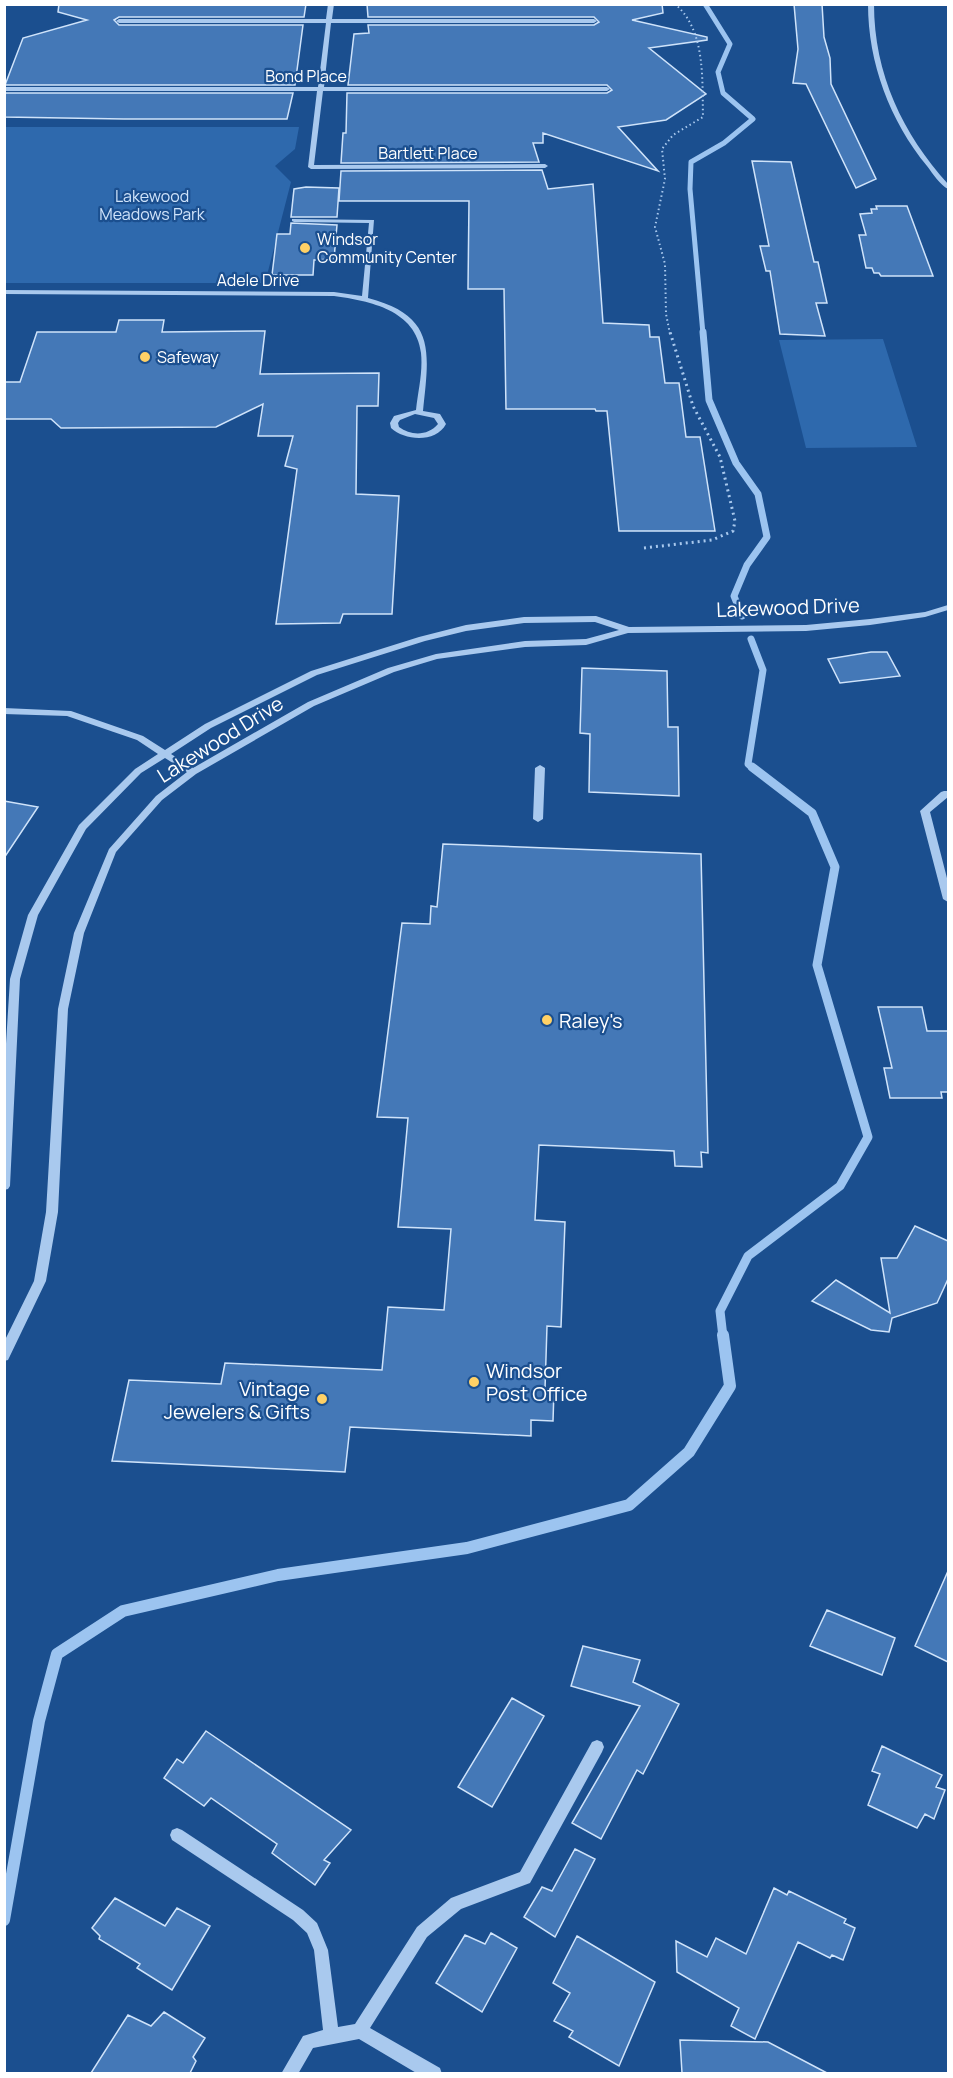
<svg xmlns="http://www.w3.org/2000/svg" width="953" height="2078" viewBox="0 0 953 2078" font-family="Manrope,sans-serif">
<style>
.green{fill:#2e69ad}
.lines{fill:none;stroke-linecap:round;stroke-linejoin:round}
.stream-far3{stroke:#9cc4f0;stroke-width:5}
.stream-far2{stroke:#9cc4f0;stroke-width:7}
.stream-far1{stroke:#9cc4f0;stroke-width:9}
.stream{stroke:#9cc4f0;stroke-width:12}
.building{fill:#4478b7;stroke:#cfe3fa;stroke-width:1.5}
.path-far1{stroke:#a9c9ee;stroke-width:2;stroke-dasharray:1.5 3;stroke-linecap:butt}
.path{stroke:#a9c9ee;stroke-width:3;stroke-dasharray:2 4;stroke-linecap:butt}
.minor{fill:#a9c9ee;fill-rule:evenodd}
.poi-dot{fill:#ffd166;stroke:#1b4f8f;stroke-width:2}
.labels{text-anchor:middle;dominant-baseline:central;stroke-width:4.5;stroke-linejoin:round;paint-order:stroke}
.far-street-label{font-size:16px;fill:#fff;stroke:#1b4f8f}
.far-park-label{font-size:16px;fill:#cfe3fa;stroke:#1b4f8f}
.far-poi-label{font-size:16px;fill:#fff;stroke:#1b4f8f;text-anchor:start}
.street-label{font-size:20px;fill:#fff;stroke:#1b4f8f}
.poi-label{font-size:20px;fill:#fff;stroke:#1b4f8f;text-anchor:start}
</style>
<rect width="100%" height="100%" fill="#1b4f8f"/>
<path class="green" d="M4 127H299L295 149 275 166 291 182 265 283H5Z
M883 339 917 447 806 448 779 340Z"/>
<g class="lines">
<path class="stream-far3" d="M703 334 690 189 691 162 724 143 753 119 723 93 718 72 730 44 705 4"/>
<path class="stream-far2" d="M703 332 709 400 736 463 758 494 767 537 747 565 734 596 742 616
M751 639 763 670 748 764 754 769"/>
<path class="stream-far1" d="M723 1337 720 1311 748 1256 840 1186 868 1137 817 965 835 867 812 813 752 767"/>
<path class="stream" d="M4 1920 39 1721 57 1654 123 1611 278 1575 467 1548 629 1505 689 1452 730 1386 723 1335"/>
</g>
<path class="building" d="M59 4H306L304 17H119L114 20 119 25H303L295 85H5L23 38 87 20 58 12Z
M367 4H662L663 13 632 20 707 37V40L649 48 706 94 666 120 618 127 658 171 543 133V143H533L539 162 341 163 343 133H346L347 93H607L612 90 607 85H348L354 34 369 33 368 25H594L599 22 594 17H368Z
M794 4H822L824 37 830 58 831 84 876 179 856 188 806 84 793 83 798 49Z
M4 93H293L287 119H124L4 117Z
M752 161 791 162 814 262H818L827 303H816L825 336 780 334 770 271H766L760 246H769Z
M542 170 548 189 593 184 603 323 649 325 650 337H659L665 383H679L686 437H700L715 531H619L607 411H596L595 409H506L504 289H468L469 201H339L341 171Z
M306 187 339 188 337 217H291L294 189Z
M876 206H907L933 276H881L879 273H874L872 268H866L859 235H866L860 214 872 213 871 209H877Z
M291 223 337 225 334 259 314 260 313 275H272L277 234H290Z
M119 320H164L162 332 265 331 260 374 379 373 378 406H357L356 494 399 496 392 614H343L340 623 276 624 297 469 285 466 293 436H258L263 404 216 427 61 428 51 419H4V382H20L37 332H116Z
M871 652H887L900 676 840 683 828 659Z
M582 668 667 671 668 727H678L679 796 589 792 590 734 580 733Z
M4 801 38 807 4 858Z
M443 844 701 854 708 1153 701 1152 702 1167 675 1166 674 1151 539 1145 535 1220 565 1222 561 1327 547 1326 545 1389 554 1390 553 1421 531 1420V1436L350 1427 345 1472 112 1461 129 1380 221 1384 225 1363 382 1370 388 1307 444 1310 451 1229 398 1227 408 1118 377 1117 402 923 430 924 431 906 437 907Z
M878 1007H922L927 1031H948V1092H941L942 1098H890L884 1068H892Z
M915 1226 948 1241V1279L937 1303 892 1318 889 1332 871 1330 812 1301 836 1280 890 1313 881 1258H897Z
M948 1571V1662L915 1646Z
M827 1610 895 1638 882 1675 810 1646Z
M583 1646 640 1660 633 1682 679 1704 643 1774 637 1770 601 1839 572 1823 640 1706 571 1686Z
M512 1698 544 1716 492 1807 458 1787Z
M206 1731 351 1830 324 1860 330 1863 315 1885 272 1853 277 1844 211 1798 204 1806 164 1778 177 1759 183 1763Z
M882 1746 942 1775 936 1787 945 1790 934 1819 925 1814 917 1828 868 1805 880 1774 872 1771Z
M575 1849 595 1859 555 1937 524 1917 542 1887 552 1891Z
M774 1888 787 1895 789 1891 846 1919 844 1923 855 1928 843 1960 832 1955 830 1958 798 1942 755 2039 731 2026 739 2008 677 1972 676 1941 707 1957 716 1938 746 1954Z
M115 1898 165 1926 177 1908 210 1926 172 1990 137 1968 140 1964 99 1939 100 1936 92 1928Z
M491 1933 517 1948 482 2012 436 1983 465 1935 485 1944Z
M577 1936 655 1982 619 2066 569 2037 573 2031 554 2021 570 1993 553 1983Z
M164 2012 205 2038 193 2057 196 2061 190 2073H91L128 2015 151 2026Z
M680 2040 768 2042 827 2073H682Z"/>
<g class="lines">
<path class="path-far1" d="M670 334 666 314 665 264 655 227 665 179 662 149 673 135 703 117C702 80 706 30 675 4"/>
<path class="path" d="M644 548 712 540 733 531 735 521 720 457 693 406 670 332"/>
<path class="minor" d="M328 4H334L332 19H594L597 21 594 23H331L324 87H607L610 89 607 91H323L314 165 545 164 548 166 545 168 311 169 308 167 317 91H4V87H318L326 23H119L116 21 119 19H326Z
M868 4H874C874 74 903 134 948 184V189C940 185 933 174 927 166 890 121 868 63 868 4Z
M292 219 374 220 368 298C437 316 429 352 423 411L440 414 446 424C436 443 405 441 391 428L390 423 394 416 416 410C418 391 423 372 421 353 416 310 370 301 334 296L4 294V290L334 292 362 296 369 223 294 222 292 221ZM415 414 434 418 438 424C428 436 411 436 399 427L398 423 400 420Z
M948 605V610L925 617 870 625 806 631 628 633 586 645 525 647 437 659 394 672 314 706 196 774 162 800 116 852 84 933 68 1009 58 1212 46 1281 8 1360 4 1361V1342L34 1281 46 1212 58 1009 74 933 109 849 156 796 187 772 165 758 141 773 86 829 38 915 20 979 10 1186 8 1189 4 1190V1076L10 979 28 915 79 825 135 769 158 754 137 740 67 716 4 714V708L71 711 143 736 165 750 205 724 311 671 419 637 466 625 524 617 596 616 629 627 806 625 870 619 925 612ZM595 622 619 630 586 639 525 641 436 654 388 668 308 702 193 768 171 754 211 728 317 675 425 641 466 631 524 623Z
M540 765 545 768 543 819 538 822 533 819 535 768Z
M944 791H948V797L930 812 948 882V902L943 899 920 811 941 792Z
M597 1740 602 1742 604 1747 602 1752 530 1883 461 1909 427 1937 370 2028 440 2068 442 2074H418L359 2039 313 2048 298 2074H281L303 2036 323 2030 314 1950 307 1933 293 1920 172 1840 170 1835 172 1830 177 1828 182 1830 303 1910 317 1923 328 1950 338 2027 355 2024 417 1927 451 1898 520 1872 592 1742Z"/>
</g>
<g class="poi-dot">
<circle cx="305" cy="248" r="6"/>
<circle cx="145" cy="357" r="6"/>
<circle cx="547" cy="1020" r="6"/>
<circle cx="474" cy="1382" r="6"/>
<circle cx="322" cy="1399" r="6"/>
</g>
<g class="labels">
<g class="far-street-label">
<text x="306" y="76">Bond Place</text>
<text x="428" y="153">Bartlett Place</text>
<text x="258" y="280">Adele Drive</text>
</g>
<g class="far-park-label">
<text x="152" y="196">Lakewood<tspan x="152" dy="18">Meadows Park</tspan></text>
</g>
<g class="far-poi-label">
<text x="317" y="239">Windsor<tspan x="317" dy="18">Community Center</tspan></text>
<text x="157" y="357">Safeway</text>
</g>
<g class="street-label">
<text transform="translate(788 607) rotate(-2)">Lakewood Drive</text>
<text transform="translate(220 739) rotate(-32)">Lakewood Drive</text>
</g>
<g class="poi-label">
<text x="559" y="1020">Raley's</text>
<text x="486" y="1370">Windsor<tspan x="486" dy="23">Post Office</tspan></text>
<text x="310" y="1388" text-anchor="end">Vintage<tspan x="310" dy="23">Jewelers &amp; Gifts</tspan></text>
</g>
</g>
<rect width="953" height="2078" fill="none" stroke="#ffffff" stroke-width="12"/>
</svg>
